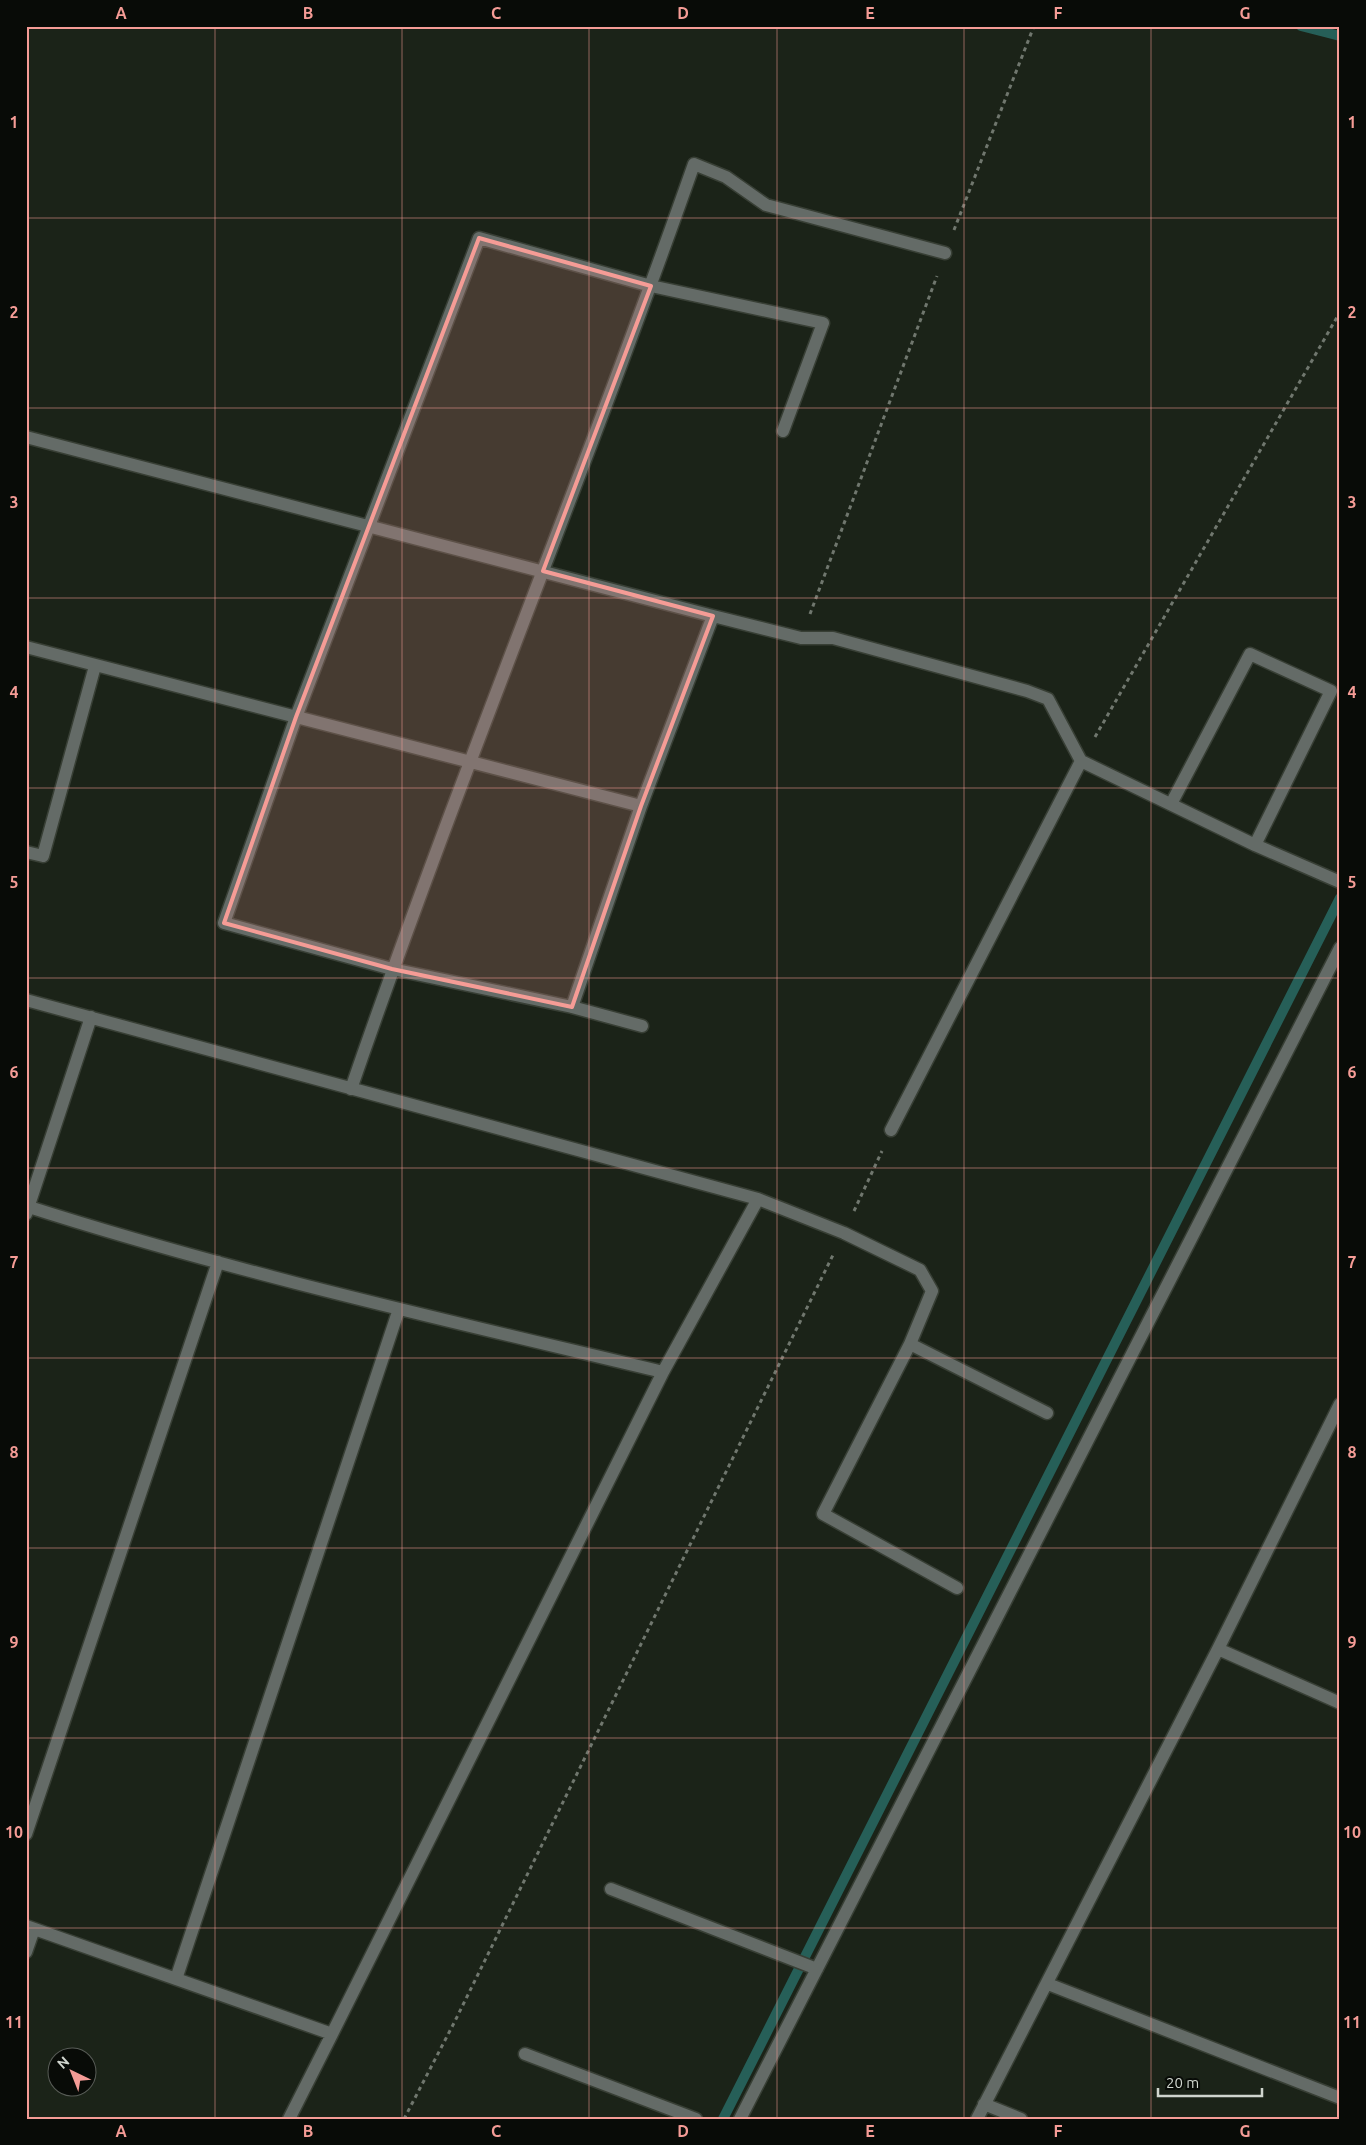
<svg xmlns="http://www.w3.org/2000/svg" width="1366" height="2145" viewBox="0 0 1366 2145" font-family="Ubuntu,sans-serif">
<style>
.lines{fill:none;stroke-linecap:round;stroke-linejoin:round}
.stream{stroke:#265f58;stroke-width:10}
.minor-casing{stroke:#383f35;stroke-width:15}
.path{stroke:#70776e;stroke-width:3;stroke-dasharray:4 4;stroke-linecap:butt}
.minor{stroke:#646b67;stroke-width:12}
.marked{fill:#f59c96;fill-opacity:0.2;stroke:#f59c96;stroke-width:4;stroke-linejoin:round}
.grid{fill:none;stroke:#f59c96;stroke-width:1;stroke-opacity:0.55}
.neatline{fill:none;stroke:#f59c96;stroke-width:2}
.grid-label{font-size:16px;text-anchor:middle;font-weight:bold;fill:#f59c96}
</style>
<rect width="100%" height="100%" fill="#1b2318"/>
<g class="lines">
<path class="stream" d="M1301 26 1340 36
M723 2119 1340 898"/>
<g class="minor-casing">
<path id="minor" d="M26 437 713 616 801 638H833L1027 691 1048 699 1081 761 1255 845 1340 882
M26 647 641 806
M1171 804 1250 654 1331 691 1255 845
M26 852 43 856 95 666
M26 1000 758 1199 844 1233 920 1270 932 1291 910 1344 823 1514 957 1588
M572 1007 641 806 713 616
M642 1026 572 1007 392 969 224 923 296 717 479 238 651 286 823 323 783 431
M351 1089C458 778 585 474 694 164L726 177 766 205 945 253
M891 1130 1081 761
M26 1206C235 1273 450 1321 663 1372
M26 1214 91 1017
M910 1344 1047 1413
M1218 1649 1340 1703
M26 1834 218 1262
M611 1889 817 1969
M26 1926 332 2034 663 1372 758 1199
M26 1952 34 1929
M176 1979 399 1309
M1048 1984 1340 2098
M525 2054 696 2119
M984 2104 1021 2119
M289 2119 332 2034
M740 2119 1340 948
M977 2119 1218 1649 1340 1404"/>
</g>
<path class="path" d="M954 230 1034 26
M810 614 937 276
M1095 737 1340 312
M854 1211 882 1151
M404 2119 455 2021 833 1255"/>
<use href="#minor" class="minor"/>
</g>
<path class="marked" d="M479 238 651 286 543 571 713 616 641 806 572 1007 392 969 224 923 296 717Z"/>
<path class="grid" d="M215 26V2119M402 26V2119M589 26V2119M777 26V2119M964 26V2119M1151 26V2119M26 218H1340M26 408H1340M26 598H1340M26 788H1340M26 978H1340M26 1168H1340M26 1358H1340M26 1548H1340M26 1738H1340M26 1928H1340"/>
<rect width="1366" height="2145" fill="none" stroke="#080b07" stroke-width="55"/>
<g transform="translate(72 2072) rotate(317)"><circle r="24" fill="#080b07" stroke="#585c57"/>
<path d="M0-4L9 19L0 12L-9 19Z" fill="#f59c96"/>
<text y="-8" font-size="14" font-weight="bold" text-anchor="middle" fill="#d0d5ce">N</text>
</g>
<path d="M1158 2088v8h104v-8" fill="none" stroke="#d0d5ce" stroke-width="2.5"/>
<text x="1166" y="2088" font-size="15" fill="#d0d5ce" stroke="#080b07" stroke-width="4" paint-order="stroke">20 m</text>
<rect x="28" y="28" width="1310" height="2090" class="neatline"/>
<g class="grid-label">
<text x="121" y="19">A</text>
<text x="308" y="19">B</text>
<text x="496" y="19">C</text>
<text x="683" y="19">D</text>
<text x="870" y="19">E</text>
<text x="1058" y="19">F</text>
<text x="1245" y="19">G</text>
<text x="14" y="128">1</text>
<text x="1352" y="128">1</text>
<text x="14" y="318">2</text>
<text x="1352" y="318">2</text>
<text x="14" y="508">3</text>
<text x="1352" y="508">3</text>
<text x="14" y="698">4</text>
<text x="1352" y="698">4</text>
<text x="14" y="888">5</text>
<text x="1352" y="888">5</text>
<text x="14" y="1078">6</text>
<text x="1352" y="1078">6</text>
<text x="14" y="1268">7</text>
<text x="1352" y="1268">7</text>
<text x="14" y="1458">8</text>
<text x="1352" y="1458">8</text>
<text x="14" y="1648">9</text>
<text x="1352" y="1648">9</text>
<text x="14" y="1838">10</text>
<text x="1352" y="1838">10</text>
<text x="14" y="2028">11</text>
<text x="1352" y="2028">11</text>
<text x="121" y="2137">A</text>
<text x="308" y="2137">B</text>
<text x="496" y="2137">C</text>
<text x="683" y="2137">D</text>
<text x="870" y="2137">E</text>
<text x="1058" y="2137">F</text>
<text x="1245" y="2137">G</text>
</g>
</svg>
